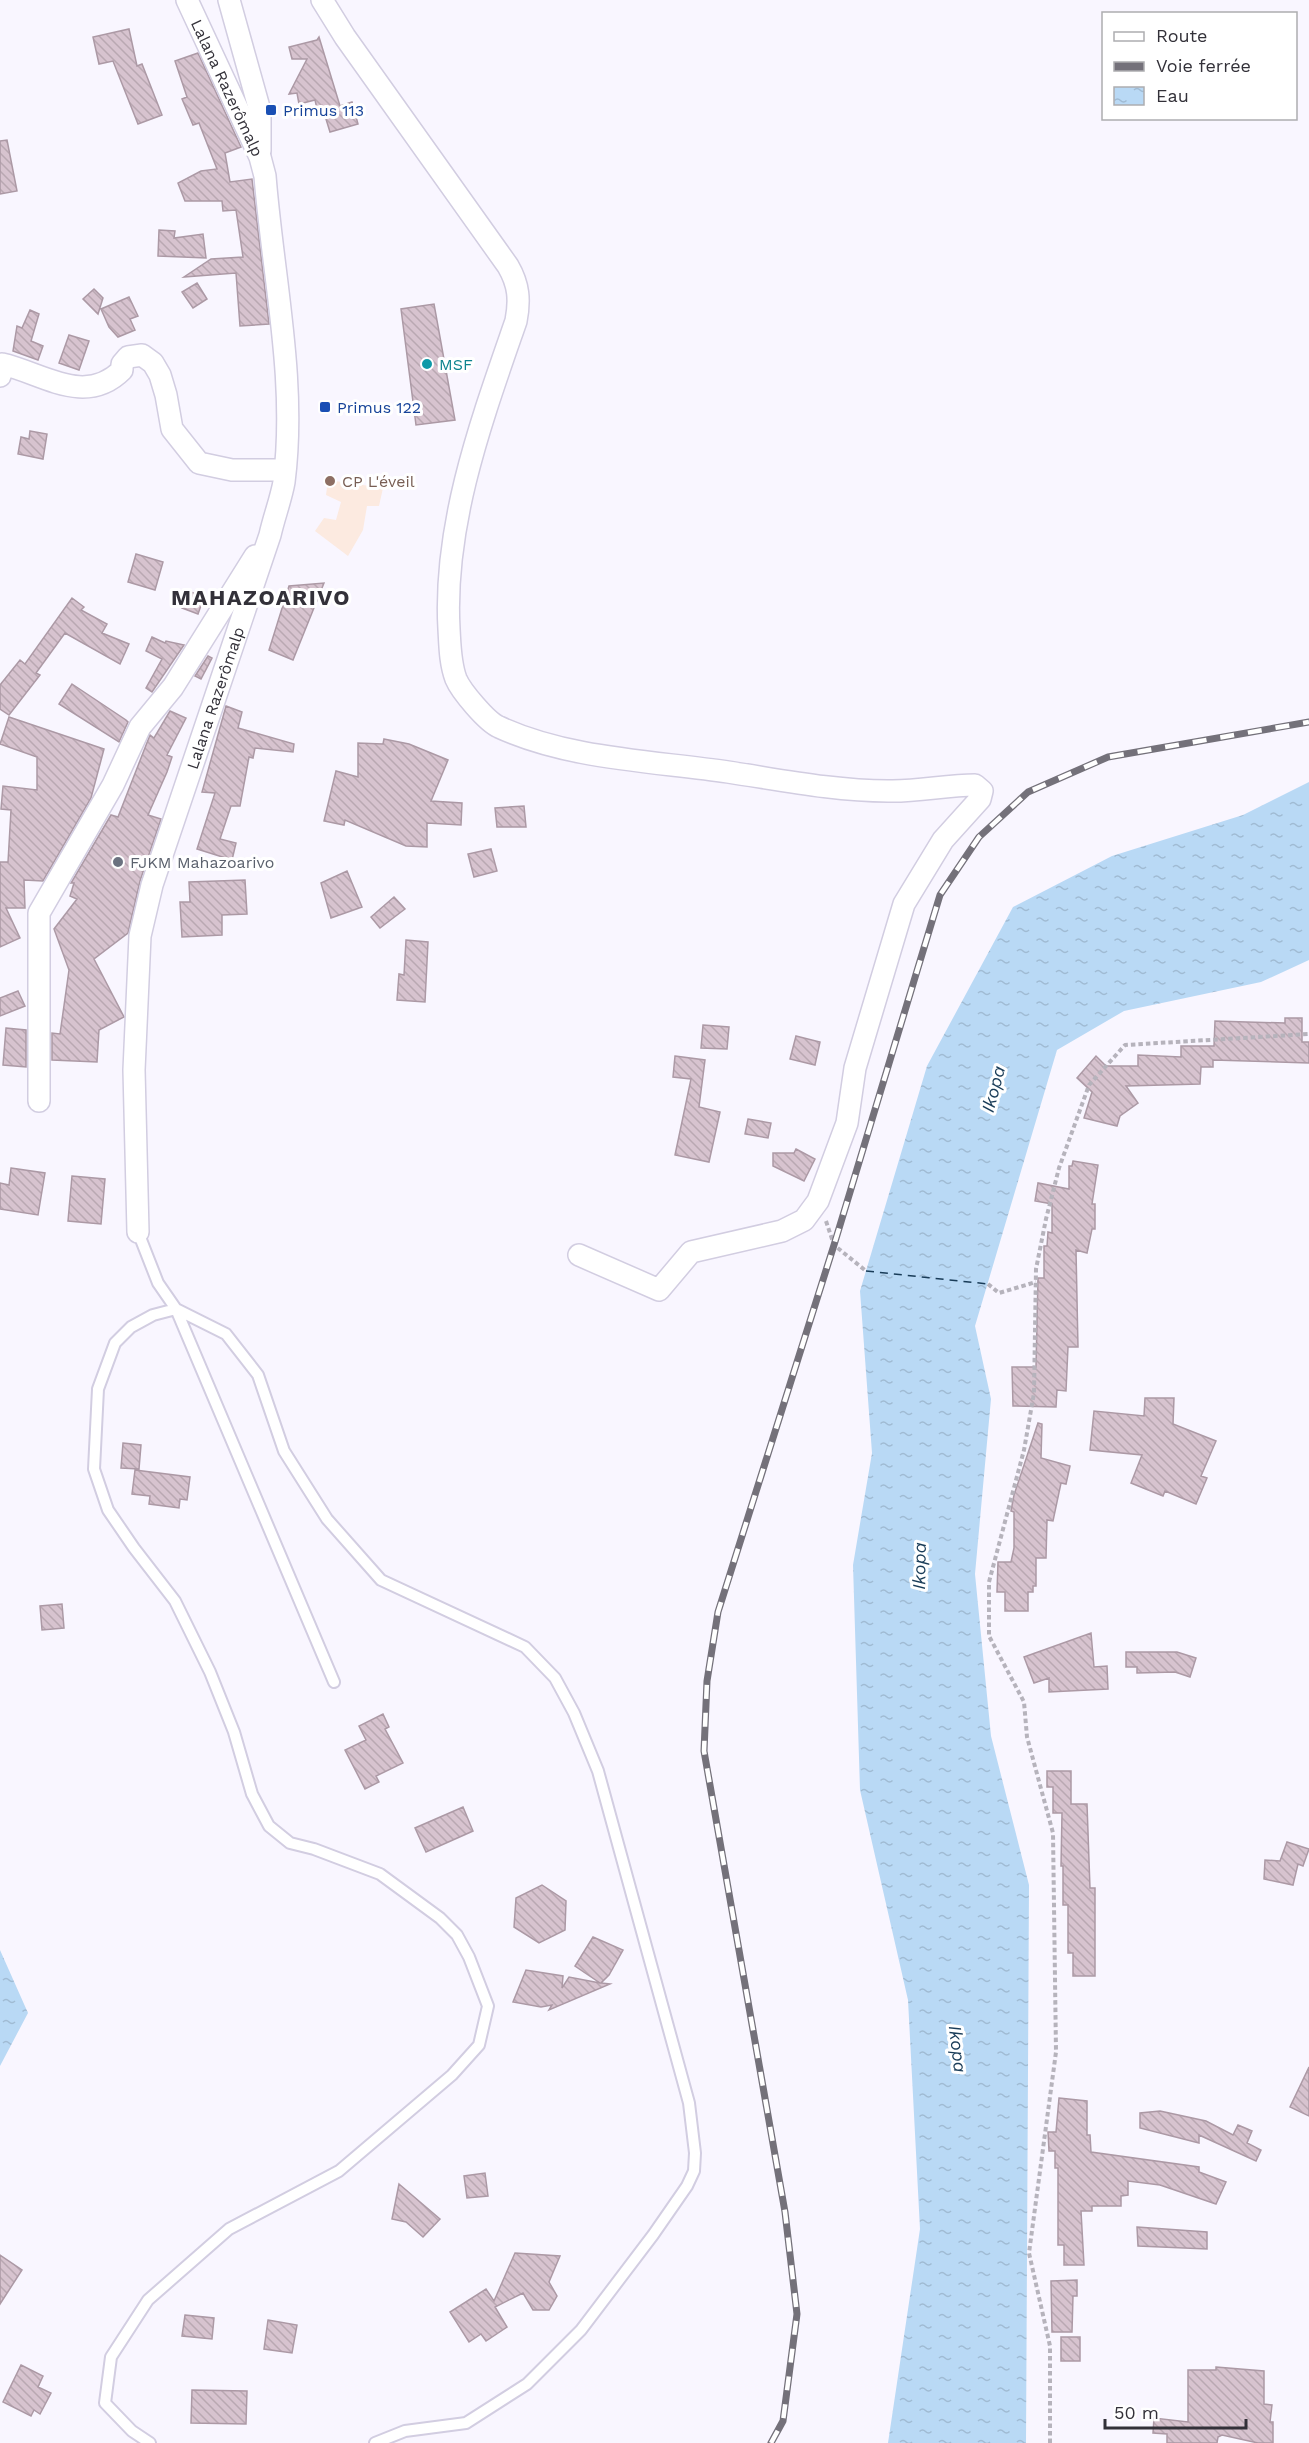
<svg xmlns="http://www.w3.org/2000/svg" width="1309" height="2443" viewBox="0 0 1309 2443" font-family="'Work Sans',sans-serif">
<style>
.education{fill:#fceae0}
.water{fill:url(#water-ripples)}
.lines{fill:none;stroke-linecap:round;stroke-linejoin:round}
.ferry{stroke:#193c58;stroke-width:1.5;stroke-dasharray:8 6;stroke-linecap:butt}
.building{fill:url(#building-back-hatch);stroke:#ac99a5;stroke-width:1.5}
.lane-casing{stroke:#d2cde1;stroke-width:14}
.street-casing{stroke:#d2cde1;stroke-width:24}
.path{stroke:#b6b3bc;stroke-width:4;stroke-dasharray:4.5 3;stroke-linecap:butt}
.lane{stroke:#fff;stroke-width:10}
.street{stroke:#fff;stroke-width:21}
.rail-casing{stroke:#74717a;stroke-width:7}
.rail{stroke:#fff;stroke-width:4.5;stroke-dasharray:14;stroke-linecap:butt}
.transit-dot{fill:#1a4fb4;stroke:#fff;stroke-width:2}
.culture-dot{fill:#0f9aa8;stroke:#fff;stroke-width:2}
.education-dot{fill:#8d6e63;stroke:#fff;stroke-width:2}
.worship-dot{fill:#6b7280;stroke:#fff;stroke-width:2}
.labels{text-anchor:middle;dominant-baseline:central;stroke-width:6;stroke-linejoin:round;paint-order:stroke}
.street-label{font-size:16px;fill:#333139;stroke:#fff}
.transit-label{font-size:16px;fill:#164399;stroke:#fff;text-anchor:start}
.culture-label{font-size:16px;fill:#0d838f;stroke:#fff;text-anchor:start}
.education-label{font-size:16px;fill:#785e54;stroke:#fff;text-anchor:start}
.worship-label{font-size:16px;fill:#5b616d;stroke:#fff;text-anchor:start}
.water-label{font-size:18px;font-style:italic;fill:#193c58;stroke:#fff}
.district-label{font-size:22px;font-weight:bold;letter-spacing:1.5px;fill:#333139;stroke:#fff}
</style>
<defs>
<pattern id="water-ripples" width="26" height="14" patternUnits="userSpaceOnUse" patternTransform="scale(1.5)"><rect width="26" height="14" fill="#b9d9f5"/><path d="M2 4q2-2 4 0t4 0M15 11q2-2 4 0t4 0" fill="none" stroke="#a0bbd3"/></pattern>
<pattern id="building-back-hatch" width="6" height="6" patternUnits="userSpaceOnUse" patternTransform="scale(1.5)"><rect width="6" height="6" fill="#d7c3cf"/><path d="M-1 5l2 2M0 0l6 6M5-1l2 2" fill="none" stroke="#b9a8b2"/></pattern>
</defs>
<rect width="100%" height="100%" fill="#f9f6ff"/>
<path class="education" d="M328 480 383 488 379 506H367L363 530 348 556 315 531 324 518 336 520 341 502 326 495Z"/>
<path class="water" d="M1309 782V960L1261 982 1124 1011 1057 1050 975 1326 991 1399 975 1574 991 1736 1029 1885 1026 2443H888L920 2229 908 2000 860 1790 853 1565 872 1453 860 1291 927 1066 1013 907 1112 856 1243 815Z
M0 1950 28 2013 0 2066Z"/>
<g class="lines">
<path class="ferry" d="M866 1271 988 1284"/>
</g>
<path class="building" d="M129 29 137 66 142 64 162 115 138 124 113 61 99 64 93 37Z
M319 37 340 106 352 102 358 124 330 132 322 106 318 113 315 100 299 104 297 93 289 94 307 59H292L289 47 317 40Z
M198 53 241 147 225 153 230 182 252 179 269 324 240 326 236 273 184 277 211 259 243 257 236 210 223 211 222 201H185L178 183 201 171 217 169 199 123 193 125 182 99 187 97 175 61Z
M7 140 17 191 0 194V141Z
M159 230 175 231 174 238 203 234 206 258 158 256Z
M197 283 207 299 193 308 182 292Z
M94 289 103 298 98 314 83 299Z
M129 297 138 316 130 319 135 330 118 337 109 327 101 309Z
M434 304 455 420 416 425 401 309Z
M30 310 39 314 31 341 43 346 38 360 13 351 17 326 22 328Z
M69 335 89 341 79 370 59 363Z
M30 431 47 434 43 459 18 454 21 437 29 439Z
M136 554 163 562 155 590 128 582Z
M324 583 293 660 269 650 289 586Z
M188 591 204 597 198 614 182 608Z
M72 598 84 607 81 610 107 624 102 633 129 644 120 664 65 633 36 673 40 675 9 715 0 709V685L20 660 25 664Z
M152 637 165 643 166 641 184 645 152 692 146 688 162 659 146 651Z
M208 656 212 658 201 679 195 676Z
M72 684 126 720 128 722 119 742 59 704Z
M226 706 242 712 238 728 294 744 293 752 255 748 253 758 249 757 240 806H231L220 839 236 843 232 860 197 849 215 793 202 792Z
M170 711 186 718 167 755 172 757 167 772 148 815 161 819 140 881 128 933 94 959 124 1017 99 1030 97 1062 52 1060V1033L60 1034 69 970 54 929 77 899 70 896 74 883H71L111 815 118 817 150 735 154 738Z
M9 717 104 749 91 798 43 881 24 880 25 908H6L20 938 0 947V862H8L11 810 1 809 3 786 37 790V757L0 744Z
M384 739 409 744 448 760 431 801 462 803 461 825 427 823V847L406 846 345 820 344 825 324 821 336 771 358 777V743L383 744Z
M524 806 526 827H497L495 808Z
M491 849 497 871 474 877 468 854Z
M347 871 362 907 331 918 321 883Z
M245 880 247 914 222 915V935L182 937 180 902H190L189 882Z
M394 897 405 909 380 928 371 917Z
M406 940 428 942 425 1002 397 1000 399 974 404 975Z
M18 991 25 1006 0 1016V998Z
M1285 1018H1302V1042H1309V1063L1213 1060V1067H1201L1200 1084 1126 1086 1138 1103 1120 1116 1117 1126 1084 1118 1092 1092 1077 1078 1096 1056 1106 1066H1138V1055L1181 1057V1046H1214L1215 1021 1285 1023Z
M703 1025 729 1027 727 1049 701 1048Z
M6 1028 26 1030V1067L3 1065Z
M796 1036 820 1042 815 1065 790 1059Z
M675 1056 705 1060 699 1107 720 1112 709 1162 675 1155 691 1079 673 1077Z
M748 1119 771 1123 768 1138 745 1134Z
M796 1149 815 1159 804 1181 773 1166V1153H794Z
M1073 1161 1098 1165 1092 1204H1095V1229H1092L1087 1253 1076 1250 1078 1347H1068L1066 1391 1057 1390 1056 1407 1013 1406 1012 1367H1036L1038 1278H1044V1246H1047L1048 1232 1052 1233V1204L1035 1201 1038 1183 1069 1189V1166H1072Z
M11 1168 45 1173 38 1215 0 1209V1183L9 1185Z
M72 1176 105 1179 101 1224 68 1221Z
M1145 1398H1174L1173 1424 1216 1441 1201 1476 1207 1478 1196 1504 1165 1491 1163 1496 1131 1483 1142 1455 1090 1450 1094 1411 1144 1416Z
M1038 1423 1042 1424 1041 1458 1070 1466 1066 1484 1061 1483 1053 1521 1047 1520 1046 1558H1036V1586H1033V1592H1028V1611H1005V1592H997L998 1562H1011L1014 1548V1512L1011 1511 1014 1495Z
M123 1443 141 1445 139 1469 121 1468Z
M135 1470 190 1477 187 1500 180 1499 179 1508 149 1504 150 1496 132 1494Z
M62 1604 64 1628 42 1630 40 1606Z
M1091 1633 1094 1667 1107 1666 1108 1689 1049 1692V1678L1034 1683 1024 1657Z
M1126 1652H1177L1196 1658 1190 1677 1175 1672 1137 1673V1667H1126Z
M383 1714 389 1727 385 1729 403 1763 376 1776 379 1782 365 1789 345 1750 366 1740 359 1726Z
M1047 1771H1071V1804H1087L1090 1888H1095V1976H1073V1953H1068V1905H1063V1866H1061L1062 1813H1053V1787H1047Z
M463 1807 473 1831 426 1852 415 1828Z
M1287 1842 1309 1849 1303 1866 1298 1864 1293 1885 1264 1879 1265 1860 1280 1861Z
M542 1885 566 1901 565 1930 539 1943 514 1927 516 1898Z
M593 1937 623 1950 609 1975 601 1983 610 1984 549 2010 552 2005 541 2007 513 2002 526 1970 563 1976 562 1988 569 1977 600 1983 575 1966Z
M1309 2067V2116L1290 2107Z
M1059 2098 1087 2101V2135H1090L1091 2152 1199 2167V2172L1226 2182 1216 2204 1160 2185 1128 2181V2195L1121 2196V2206H1092V2211H1081L1084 2265H1064V2245H1058V2168H1055V2151H1049L1048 2132H1056Z
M1160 2111 1206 2121 1233 2135 1238 2125 1252 2131 1247 2143 1261 2150 1256 2161 1199 2135V2143L1140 2128V2113Z
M485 2173 488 2196 467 2198 464 2176Z
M399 2184 440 2219 423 2237 406 2222 392 2219Z
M1137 2227 1207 2232V2249L1138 2246Z
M515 2253 560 2256 549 2282 557 2296 549 2310H533L523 2293 495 2307 507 2327 486 2341 481 2334 469 2342 450 2312 486 2289 494 2301Z
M0 2255 22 2270 0 2304Z
M1077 2280V2296H1073L1072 2332H1052L1051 2281Z
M185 2315 214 2318 212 2339 182 2336Z
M268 2320 297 2325 292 2353 264 2349Z
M1061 2337H1080V2361H1061Z
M21 2365 43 2376 38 2387 51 2393 40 2414 34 2410 31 2416 3 2402Z
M1216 2367 1264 2371V2404L1272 2405 1270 2422H1273V2443H1258L1222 2435 1218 2437 1217 2443H1167V2434L1153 2433 1154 2418 1188 2422V2370H1216Z
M192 2390 247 2391 246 2424 191 2423Z"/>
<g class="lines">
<g class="lane-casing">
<path id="lane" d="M138 1232 158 1283 176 1309 226 1334 258 1375 284 1451 327 1519 381 1580 525 1647 555 1678 574 1713 598 1771 689 2103 695 2153 694 2171 687 2186 653 2235 581 2330 527 2384 466 2423 405 2431 375 2443
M150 2443 132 2431 105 2403 111 2357 148 2300 229 2229 339 2171 452 2075 479 2045 488 2006 469 1957 457 1935 440 1918 380 1874 314 1849 290 1843 269 1826 252 1794 234 1732 210 1672 175 1601 134 1548 108 1510 94 1469 98 1389 115 1343 131 1327 153 1315 176 1309 334 1682"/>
</g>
<g class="street-casing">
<g id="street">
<path d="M229 0 260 111V151"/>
<path d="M322 0 345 37 508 266C519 285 520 300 516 321 482 419 443 524 449 629 450 646 450 663 456 679 461 691 487 722 499 727 568 759 653 761 728 772 781 780 835 791 888 791 917 792 946 785 975 785L982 791 980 799 943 840 904 904 855 1068 847 1123 818 1201 804 1220 782 1231 691 1252 659 1290 579 1255"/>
<path d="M0 376 2 364C42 373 85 407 122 370V364L128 357 142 355 153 363 160 375 166 395 172 429 199 463 232 470H284"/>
<path d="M39 1101V913L113 785 140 727 173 687 255 556"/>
<path id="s1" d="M138 1232 134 1070 140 936 152 885 270 535C274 517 281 499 284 482 297 380 273 278 265 176L260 157 187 0"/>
</g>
</g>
<path class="path" d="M826 1221 834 1245 866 1271
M988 1284 999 1293 1036 1282
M1050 2443V2346L1029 2253 1056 2052 1053 1833 1027 1737 1024 1702 989 1636V1582L1024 1450 1034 1393 1036 1269 1046 1219 1059 1168 1089 1085 1125 1045 1309 1034"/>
<use href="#lane" class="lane"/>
<use href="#street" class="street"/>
<g class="rail-casing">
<path id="rail" d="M771 2443 783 2421 797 2314 785 2212 704 1751 707 1681 718 1612 834 1245 940 895 979 837 1028 792 1108 757 1309 722"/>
</g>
<use href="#rail" class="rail"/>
</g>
<g class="transit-dot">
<rect x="265" y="104" width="12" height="12" rx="3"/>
<rect x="319" y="401" width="12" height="12" rx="3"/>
</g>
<circle class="culture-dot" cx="427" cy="364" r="6"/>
<circle class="education-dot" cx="330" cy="481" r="6"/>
<circle class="worship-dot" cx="118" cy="862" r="6"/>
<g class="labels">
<g class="street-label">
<text transform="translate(227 88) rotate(65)">Lalana Razerômalp</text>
<text stroke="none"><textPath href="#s1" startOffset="546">Lalana Razerômalp</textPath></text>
</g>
<g class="transit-label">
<text x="283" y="110">Primus 113</text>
<text x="337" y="407">Primus 122</text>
</g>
<g class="culture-label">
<text x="439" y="364">MSF</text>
</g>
<g class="education-label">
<text x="342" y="481">CP L'éveil</text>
</g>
<g class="worship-label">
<text x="130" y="862">FJKM Mahazoarivo</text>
</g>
<g class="water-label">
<text transform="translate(993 1089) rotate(-75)">Ikopa</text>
<text transform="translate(919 1566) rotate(-89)">Ikopa</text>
<text transform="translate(958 2049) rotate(83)">Ikopa</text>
</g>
<g class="district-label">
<text x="261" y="597">MAHAZOARIVO</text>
</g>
</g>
<rect x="1102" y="12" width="195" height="108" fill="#ffffff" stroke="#adadb0" stroke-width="1.5"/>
<rect x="1114" y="32" width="30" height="9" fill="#ffffff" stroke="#adadb0" stroke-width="1.5"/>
<text x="1156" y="42" font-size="18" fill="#333139">Route</text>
<rect x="1114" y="62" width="30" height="9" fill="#74717a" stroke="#adadb0" stroke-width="1.5"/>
<text x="1156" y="72" font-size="18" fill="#333139">Voie ferrée</text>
<rect x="1114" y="87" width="30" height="18" fill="url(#water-ripples)" stroke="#adadb0" stroke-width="1.5"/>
<text x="1156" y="102" font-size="18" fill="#333139">Eau</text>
<path d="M1105 2419v9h141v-9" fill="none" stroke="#333139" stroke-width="3"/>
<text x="1114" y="2419" font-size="18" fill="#333139" stroke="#ffffff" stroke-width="4.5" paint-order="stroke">50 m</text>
</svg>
